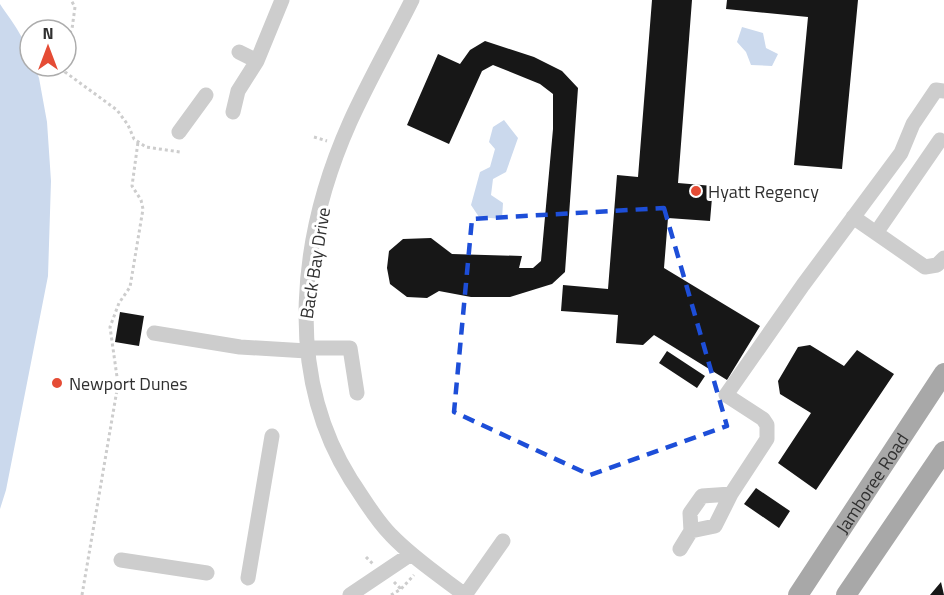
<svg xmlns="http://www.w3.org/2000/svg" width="944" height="595" viewBox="0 0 944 595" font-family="'Titillium Web',sans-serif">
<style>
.water{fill:#cbd9ed}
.building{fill:#171717}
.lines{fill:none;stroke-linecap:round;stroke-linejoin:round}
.path{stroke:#cdcdcd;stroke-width:3;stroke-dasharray:3 3;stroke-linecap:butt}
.minor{stroke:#cdcdcd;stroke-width:15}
.major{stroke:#a8a8a8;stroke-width:20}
.marked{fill:none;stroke:#1d4ed8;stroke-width:4.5;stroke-dasharray:12 8;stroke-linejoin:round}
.poi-dot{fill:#e54c35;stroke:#fff;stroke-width:2}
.labels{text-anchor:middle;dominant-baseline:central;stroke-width:6;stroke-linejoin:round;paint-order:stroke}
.poi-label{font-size:18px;fill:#303030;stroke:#fff;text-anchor:start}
.street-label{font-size:18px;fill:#303030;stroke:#fff}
</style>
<rect width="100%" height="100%" fill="#fff"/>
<path class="water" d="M0 4C12 22 30 43 30 66H34L39 78 47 122 51 181 48 276 6 490 0 509Z
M742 27 763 33 766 48 778 54 772 66 751 65 746 52 737 42Z
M504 120 518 138 506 172 493 179 491 195 503 203 502 219 479 217 471 205 480 172 490 167 495 149 489 142 493 127Z"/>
<path class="building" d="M652 0H692L678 183 713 186 710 221 668 218 664 268 760 326 727 380 654 335 643 345 616 343 618 315 561 311 563 285 608 289 617 175 638 177Z
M727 0H858L842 169 794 165 808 17 726 9Z
M485 41 534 57 562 71 578 88 565 272 552 284 510 297H471L439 291 427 298 407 297 390 284 387 268 389 251 403 239 431 238 452 254 522 256 519 268H533L541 261 553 129V94L540 84 493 65 482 71 449 144 407 125 438 54 460 64 470 50Z
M120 312 144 316 139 346 115 342Z
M810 345 844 366 857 350 894 374 816 490 778 463 811 413 780 394 778 381 798 347Z
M667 351 705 376 697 388 659 363Z
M756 488 790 511 779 528 744 504Z
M941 582 944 595H930Z"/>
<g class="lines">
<path class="path" d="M66 38 72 29 75 7 71 0
M63 66 65 72 117 110 128 125 134 139 146 147 180 152
M314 137 327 141
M366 557 373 564
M394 582 401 589
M82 595 118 384 110 327 119 303 130 287 143 209 141 200 132 186 138 142
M391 595 401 589 414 575"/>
<path class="minor" d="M412 0C392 40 369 80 350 122 300 234 283 372 351 480 364 499 375 519 391 535 413 558 440 576 465 595L503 541
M239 52 257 61
M233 112 238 91 257 61 282 0
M179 132 206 95
M853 217 925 267 937 265 944 258
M876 233 940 140
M154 333 240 347 307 351
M306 348H350L357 393
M691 531 715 526 731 494 767 439V425L763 419 726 395 803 285 901 153 913 124 936 90 944 91
M680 549 691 531 690 513 702 496 731 494
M121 560 207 573
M248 578 272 436
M350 595 411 554"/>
<g class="major">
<path id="s1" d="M798 595 944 373"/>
<path d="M846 595 944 451"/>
</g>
</g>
<path class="marked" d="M664 208 727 426 590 475 454 412 472 219Z"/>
<g class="poi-dot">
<circle cx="696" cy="191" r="6"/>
<circle cx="57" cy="383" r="6"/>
</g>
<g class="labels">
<g class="poi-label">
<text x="708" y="191">Hyatt Regency</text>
<text x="69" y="383">Newport Dunes</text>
</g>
<g class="street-label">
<text transform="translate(315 263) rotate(-81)">Back Bay Drive</text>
<text stroke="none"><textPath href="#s1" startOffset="134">Jamboree Road</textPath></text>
</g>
</g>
<g transform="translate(48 48)"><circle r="28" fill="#ffffff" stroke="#acacac" stroke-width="1.5"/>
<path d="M0-4.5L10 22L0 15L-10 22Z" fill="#e54c35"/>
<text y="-9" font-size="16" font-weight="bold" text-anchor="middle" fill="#303030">N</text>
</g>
</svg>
